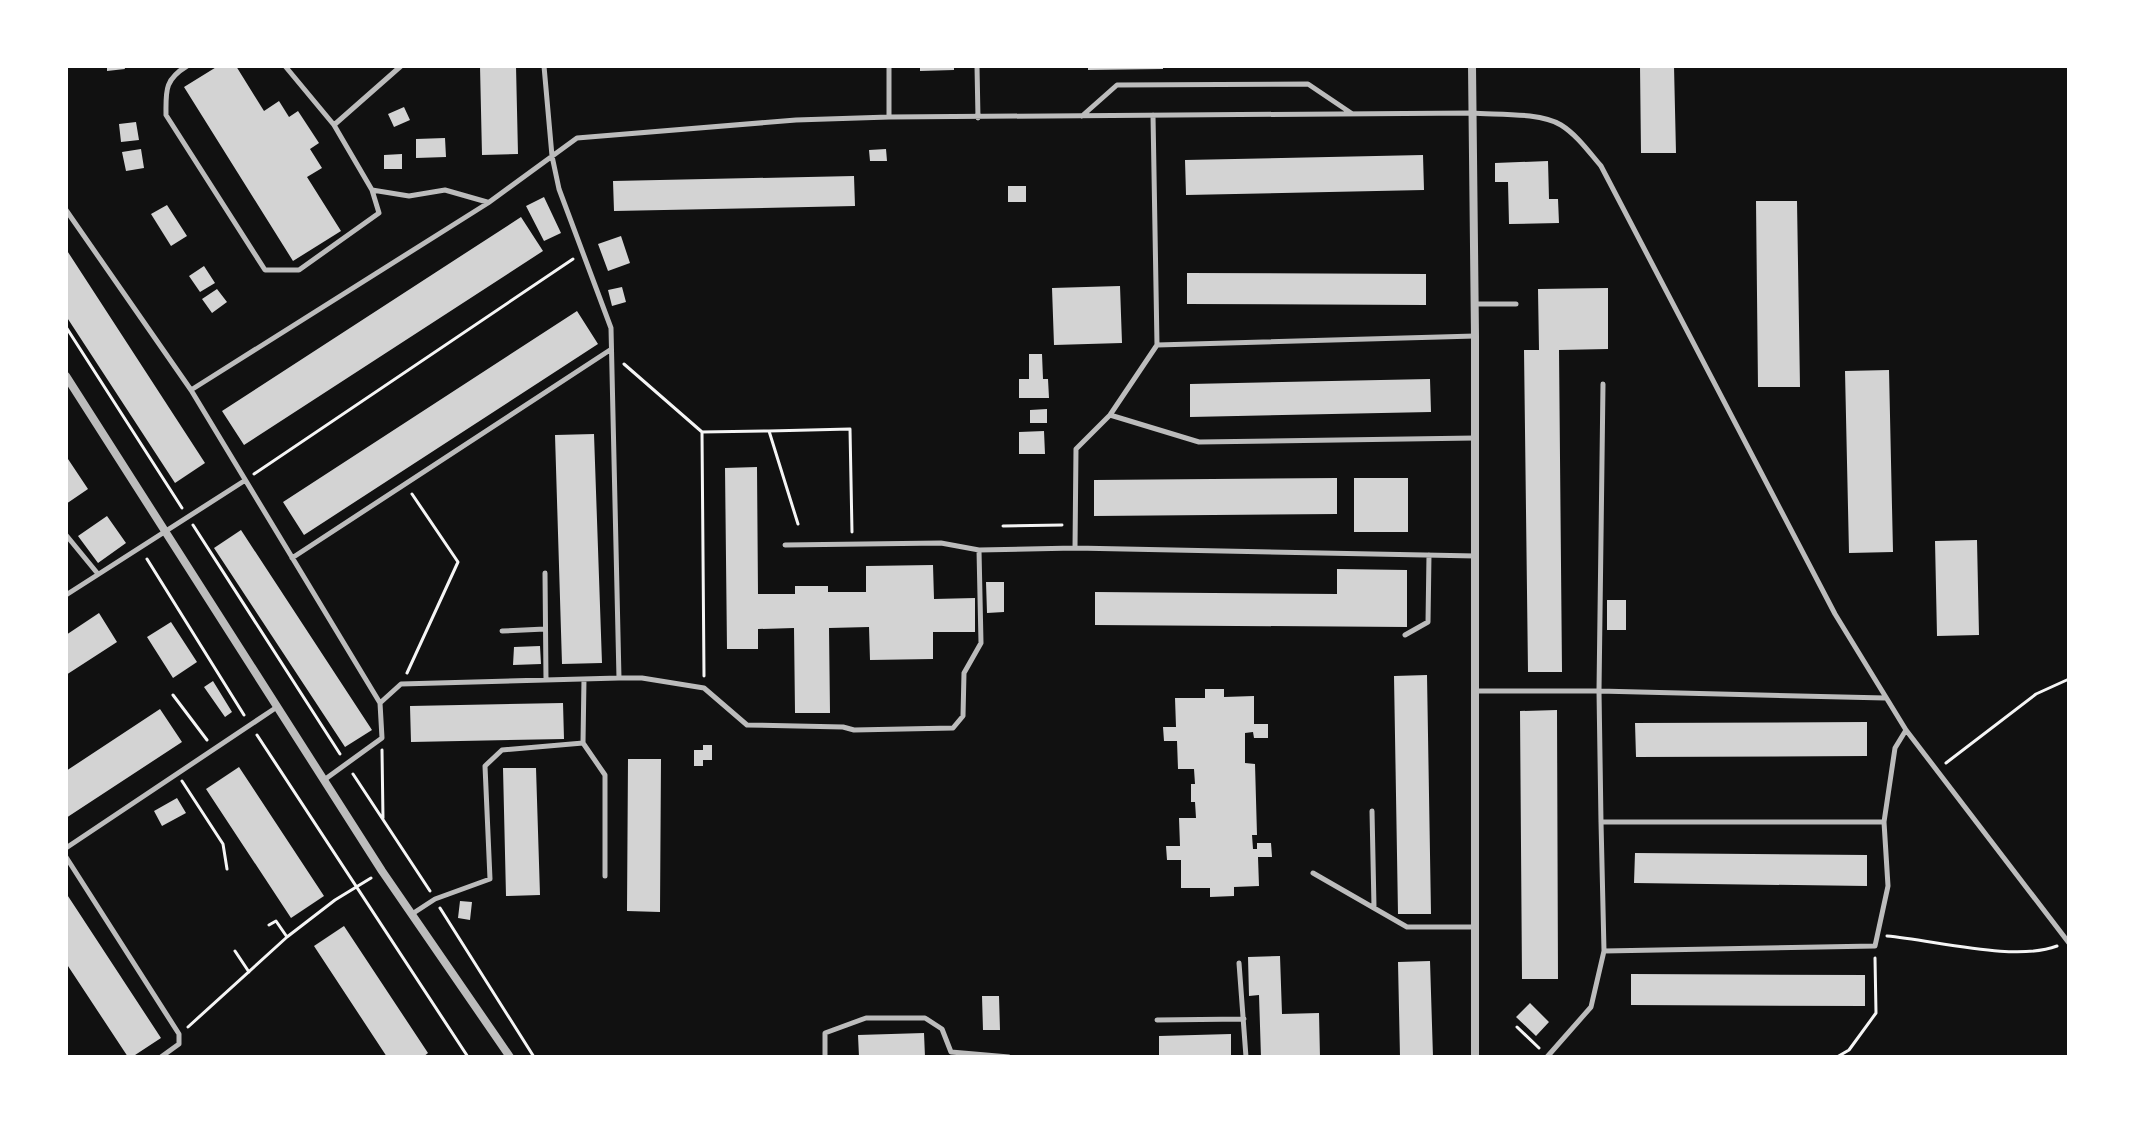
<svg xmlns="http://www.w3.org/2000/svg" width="2135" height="1123" viewBox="0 0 2135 1123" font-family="'Roboto Condensed',sans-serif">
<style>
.building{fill:#d3d3d3}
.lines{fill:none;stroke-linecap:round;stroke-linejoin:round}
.path{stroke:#f5f5f5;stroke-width:3}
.service{stroke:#bcbcbc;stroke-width:5}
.minor{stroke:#bcbcbc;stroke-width:8}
</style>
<rect width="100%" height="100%" fill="#111"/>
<path class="building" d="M107 66H124L125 69 107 71Z
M218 66H236L264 111 279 101 289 117 298 111 319 143 310 149 322 168 307 177 341 231 293 261 184 87Z
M480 66H516L518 154 482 155Z
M920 66H954V70L920 71Z
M1088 66H1163V69L1088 70Z
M1640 66H1674L1676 153H1641Z
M404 107 410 120 394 127 388 114Z
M136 122 139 140 121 142 119 124Z
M445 138 446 157 416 158V139Z
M141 149 144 168 126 171 122 152Z
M886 149 887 161H870L869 150Z
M402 154V169H384V155Z
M1423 155 1424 190 1186 195 1185 160Z
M1548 161 1549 199H1558L1559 223 1509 224 1508 182H1495V163Z
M854 176 855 206 614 211 613 181Z
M1008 186H1026V202H1008Z
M544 197 561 233 544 241 526 206Z
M1756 201H1797L1800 387H1758Z
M167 205 187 236 171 246 151 214Z
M521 217 543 251 244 445 222 411Z
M621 236 630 263 608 271 598 244Z
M66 249 205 463 175 483 66 316Z
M204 266 215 283 200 292 189 276Z
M1187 273 1426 274V305L1187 304Z
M1120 286 1122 343 1054 345 1052 288Z
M622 287 626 302 612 306 608 290Z
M1608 288V349L1559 350 1562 672H1528L1524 350H1539L1538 289Z
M217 289 227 302 212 313 202 299Z
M577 311 598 344 304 535 283 502Z
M1029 354H1042L1043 379H1048L1049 398H1019V379H1029Z
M1889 370 1893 552 1849 553 1845 371Z
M1430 379 1431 412 1190 417V384Z
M1047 409V423H1030V410Z
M1044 431 1045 454H1019V432Z
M594 434 602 663 562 664 555 435Z
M66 456 88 489 66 504Z
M757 467 758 594H795V586H828V592H866V566L933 565 934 599 975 598V632H933V659L870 660 869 627 829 628 830 713H795L794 628 758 629V649H727L725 468Z
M1337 478V514L1094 516V480Z
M1354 478H1408V532H1354Z
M107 516 126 543 98 563 78 536Z
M241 530 372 730 345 747 214 548Z
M1977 540 1979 635 1937 636 1935 541Z
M1337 569 1407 570V627L1095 625V592L1337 594Z
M986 582H1004V612L987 613Z
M1607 600H1626V630H1607Z
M99 613 117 642 66 675V635Z
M171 622 197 662 173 678 147 637Z
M540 646 541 664 513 665 514 647Z
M1427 675 1431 914H1398L1394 676Z
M213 681 232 712 225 717 204 687Z
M1205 689H1224V697L1254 696V724H1268V738H1254L1253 732 1245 733V763L1255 764 1257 835H1252L1253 849H1257V843H1271L1272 857H1258L1259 886 1234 887V896L1210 897V888H1181V860H1167L1166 846H1180L1179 818H1196L1195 802H1191V784H1195L1194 769H1178L1177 741H1164L1163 727H1176L1175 698H1205Z
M563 703 564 739 411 742 410 706Z
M160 709 182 742 66 818V771Z
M1557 710 1558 979H1522L1520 711Z
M1867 722V756L1636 757 1635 723Z
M703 745H712V760H703V766H694V750H703Z
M628 759H661L660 912 627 911Z
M239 767 324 896 291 918 206 789Z
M503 768H536L540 895 506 896Z
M177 798 186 813 162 826 154 811Z
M1635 853 1867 855V886L1634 883Z
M66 893 161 1038 132 1057H128L66 963Z
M460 901 472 902 470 920 458 918Z
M344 926 428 1053 423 1057H387L314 946Z
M1280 956 1282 1014 1319 1013 1320 1057H1261L1259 995 1249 996 1248 957Z
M1430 961 1433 1057H1400L1398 962Z
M1631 974 1865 975V1006L1631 1005Z
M982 996H999L1000 1030H983Z
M1530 1003 1549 1022 1536 1036 1516 1017Z
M924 1033 925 1057H859L858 1035Z
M1231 1034V1057H1159V1036Z"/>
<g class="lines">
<path class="path" d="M66 327 182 508
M624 364 702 432 769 431 798 524
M769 431 850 429 852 532
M702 432 704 676
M254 474 573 259
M193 525 340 754
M1003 526 1062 525
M147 559 244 715
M407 673 458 562 412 494
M173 695 207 740
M257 735 468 1057
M382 750 383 818
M1946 763 2036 694 2069 679
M353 774 430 891
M182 781 223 844 227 869
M440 908 534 1057
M269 925 276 921 287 937
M1887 936C1934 940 2015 962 2057 946
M235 951 249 972
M188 1027 287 937 335 900 371 878
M1517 1027 1539 1048
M1837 1057 1849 1050 1876 1013 1875 958"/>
<path class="service" d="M187 66C164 80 166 91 166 115L265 270H299L379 213 372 190
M285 66 334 125
M401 66 334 125 372 190 409 196 445 190 487 202
M889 66V117
M977 66 978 118
M1153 115 1157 345 1110 415 1076 449 1075 548 1476 556
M1082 116 1117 85 1308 84 1351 113
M66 210 191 390
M1476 304H1516
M1157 345 1475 336
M1110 415 1199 442 1475 438
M66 535 98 574
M785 545 941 543 979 550 1075 548
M292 558 610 350
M545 573 546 680
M66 595 244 481
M502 631 545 629
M1405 635 1428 622 1429 555
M619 678H642L704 688 747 725 843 727 854 730 953 728 963 716 964 673 981 643 979 550
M584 679 583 743 605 775V876
M1476 691H1599L1885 698
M380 703 401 684 619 678 611 328 559 189 552 156 544 66
M324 780 382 738 380 703 191 390 488 203 577 138 796 120 889 117 1472 113C1496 115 1540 112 1561 125 1577 135 1589 152 1601 166L1835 614 1906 730 2069 943
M1372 811 1374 907
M1601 822 1599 691 1603 384
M66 848 277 707
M66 857 179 1034V1044L161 1057
M1313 873 1407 927H1475
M412 914 435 899 490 879 485 766 502 750 583 743
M1604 951 1601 822H1884
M1239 963 1246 1057
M1157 1020 1244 1019
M825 1057V1033L866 1018H925L942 1029 951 1052 1009 1057
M1547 1057 1591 1007 1604 951 1875 946 1888 886 1884 822 1895 748 1906 730"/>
<path class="minor" d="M1472 66 1475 336V1057
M66 376 382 871 510 1057"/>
</g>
<rect width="2135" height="1123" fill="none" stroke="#ffffff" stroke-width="136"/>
</svg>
